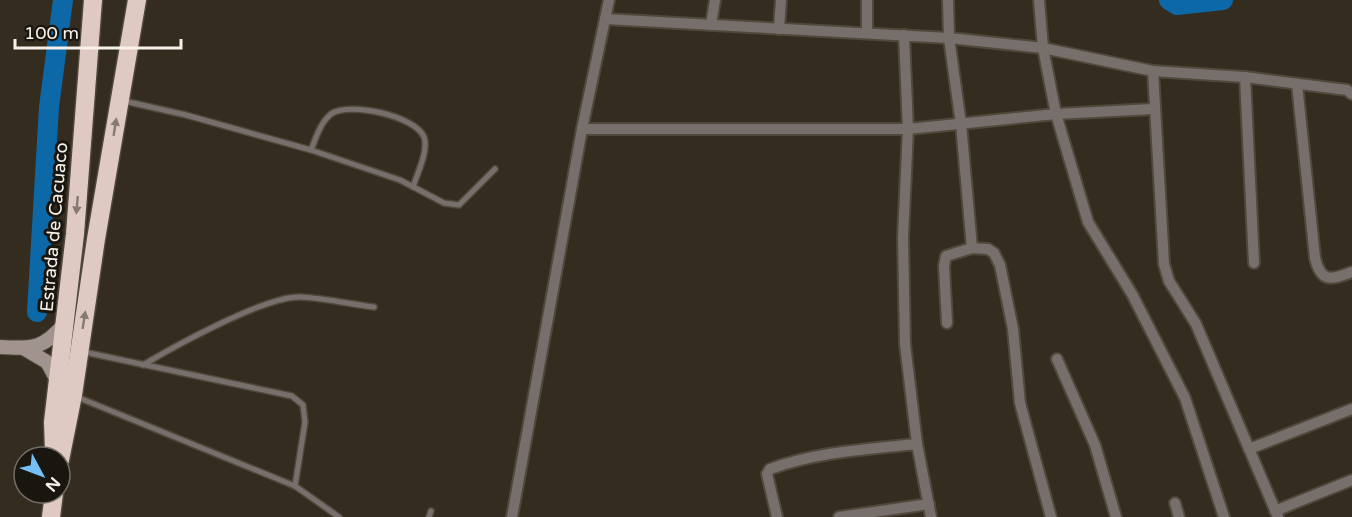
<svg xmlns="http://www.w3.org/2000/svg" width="1352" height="517" viewBox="0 0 1352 517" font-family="'Varela Round',sans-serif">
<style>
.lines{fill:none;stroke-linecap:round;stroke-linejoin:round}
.river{stroke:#0d68a8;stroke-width:20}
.lane-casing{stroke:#4f483b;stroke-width:8}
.street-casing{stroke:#4f483b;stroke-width:14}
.secondary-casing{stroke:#4f483b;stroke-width:16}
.highway-casing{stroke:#4f483b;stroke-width:21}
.lane{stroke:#776f6c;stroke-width:5}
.street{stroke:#776f6c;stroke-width:10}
.secondary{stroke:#a1948e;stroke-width:14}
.highway{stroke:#decac2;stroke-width:18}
.oneway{fill:#857971}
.labels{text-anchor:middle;stroke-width:6;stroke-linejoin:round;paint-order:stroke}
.street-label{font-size:18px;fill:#f7f1e9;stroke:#19150f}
</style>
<rect width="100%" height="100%" fill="#342c1f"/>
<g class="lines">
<!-- river -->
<g class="river">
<polyline points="1169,0 1177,5 1223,0"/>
<polyline points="37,312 49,107 63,0"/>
</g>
<defs>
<g id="lane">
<polyline points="124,101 186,115 311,150 400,180 444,203 459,205 495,169"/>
<path d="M311 150C316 138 320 123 331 114 348 101 416 116 424 137 429 150 417 174 413 187"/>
<polyline points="84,352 292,396 303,405 305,422 295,486"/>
<path d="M143 365C175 346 265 296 300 297 324 298 350 304 374 307"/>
<polyline points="77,397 295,486 339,517"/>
<polyline points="429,517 431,511"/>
</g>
<g id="street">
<polyline points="867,0 867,33"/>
<polyline points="948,0 949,38 961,124 972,248"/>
<polyline points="1039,0 1043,48 1056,114 1088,222 1132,294 1185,398 1224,517"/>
<polyline points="605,19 949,38 1043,48 1153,71 1245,77 1347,90 1352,94"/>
<polyline points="711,25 715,0"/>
<polyline points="779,29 781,0"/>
<polyline points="904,35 908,129 903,237 905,344 917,444 931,517"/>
<polyline points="1153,71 1164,264 1169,281 1196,324 1278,517"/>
<polyline points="1245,77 1254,263"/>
<path d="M1297 84 1315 258C1321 283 1331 280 1352 272"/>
<polyline points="582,129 908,129 1056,114 1153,109"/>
<polyline points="947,323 944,266 946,256 972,248 988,249 994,253 1000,265 1013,329 1020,403 1051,517"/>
<polyline points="1057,359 1095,445 1116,517"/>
<polyline points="1249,449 1352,409"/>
<polyline points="1175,503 1179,517"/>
<polyline points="1275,511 1352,480"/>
<polyline points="512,517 582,129 609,0"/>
<path d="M777 517 767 474 770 469C816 452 868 449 917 444"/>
<polyline points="839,517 929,504"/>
</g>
<g id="secondary">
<path d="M0 347C33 349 44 349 66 322"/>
<polyline points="25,349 47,362 58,382"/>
</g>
<g id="highway">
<polyline points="54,452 53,422 75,234 93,0"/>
<polyline points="60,460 73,395 96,239 137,0"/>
<polyline points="51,517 54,493"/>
</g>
</defs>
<!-- lane casing -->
<use href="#lane" class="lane-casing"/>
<!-- street casing -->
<use href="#street" class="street-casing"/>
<!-- secondary casing -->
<use href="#secondary" class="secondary-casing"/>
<!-- highway casing -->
<use href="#highway" class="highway-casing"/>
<!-- lane -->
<use href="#lane" class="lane"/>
<!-- street -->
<use href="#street" class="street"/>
<!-- secondary -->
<use href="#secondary" class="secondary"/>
<!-- highway -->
<use href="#highway" class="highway"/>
</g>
<!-- one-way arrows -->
<defs><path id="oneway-solid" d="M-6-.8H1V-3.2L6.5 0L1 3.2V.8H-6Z" transform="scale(1.5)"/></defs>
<g class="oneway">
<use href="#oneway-solid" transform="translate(115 127) rotate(-81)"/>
<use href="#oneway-solid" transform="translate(77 205) rotate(95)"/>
<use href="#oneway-solid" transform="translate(84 320) rotate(-81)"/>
</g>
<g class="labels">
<!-- street labels -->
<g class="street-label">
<text transform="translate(54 227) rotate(-85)" y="6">Estrada de Cacuaco</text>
</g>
</g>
<!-- north arrow -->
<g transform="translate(42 475) rotate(131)"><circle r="28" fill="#19150f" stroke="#726d66" stroke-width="1.5"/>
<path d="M0-4.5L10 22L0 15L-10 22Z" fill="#74c0f6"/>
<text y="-9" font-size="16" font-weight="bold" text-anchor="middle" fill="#f7f1e9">N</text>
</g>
<!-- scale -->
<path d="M15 39v9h166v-9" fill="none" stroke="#f7f1e9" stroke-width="3"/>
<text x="24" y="39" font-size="18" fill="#f7f1e9" stroke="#19150f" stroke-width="4.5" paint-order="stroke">100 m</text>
</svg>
